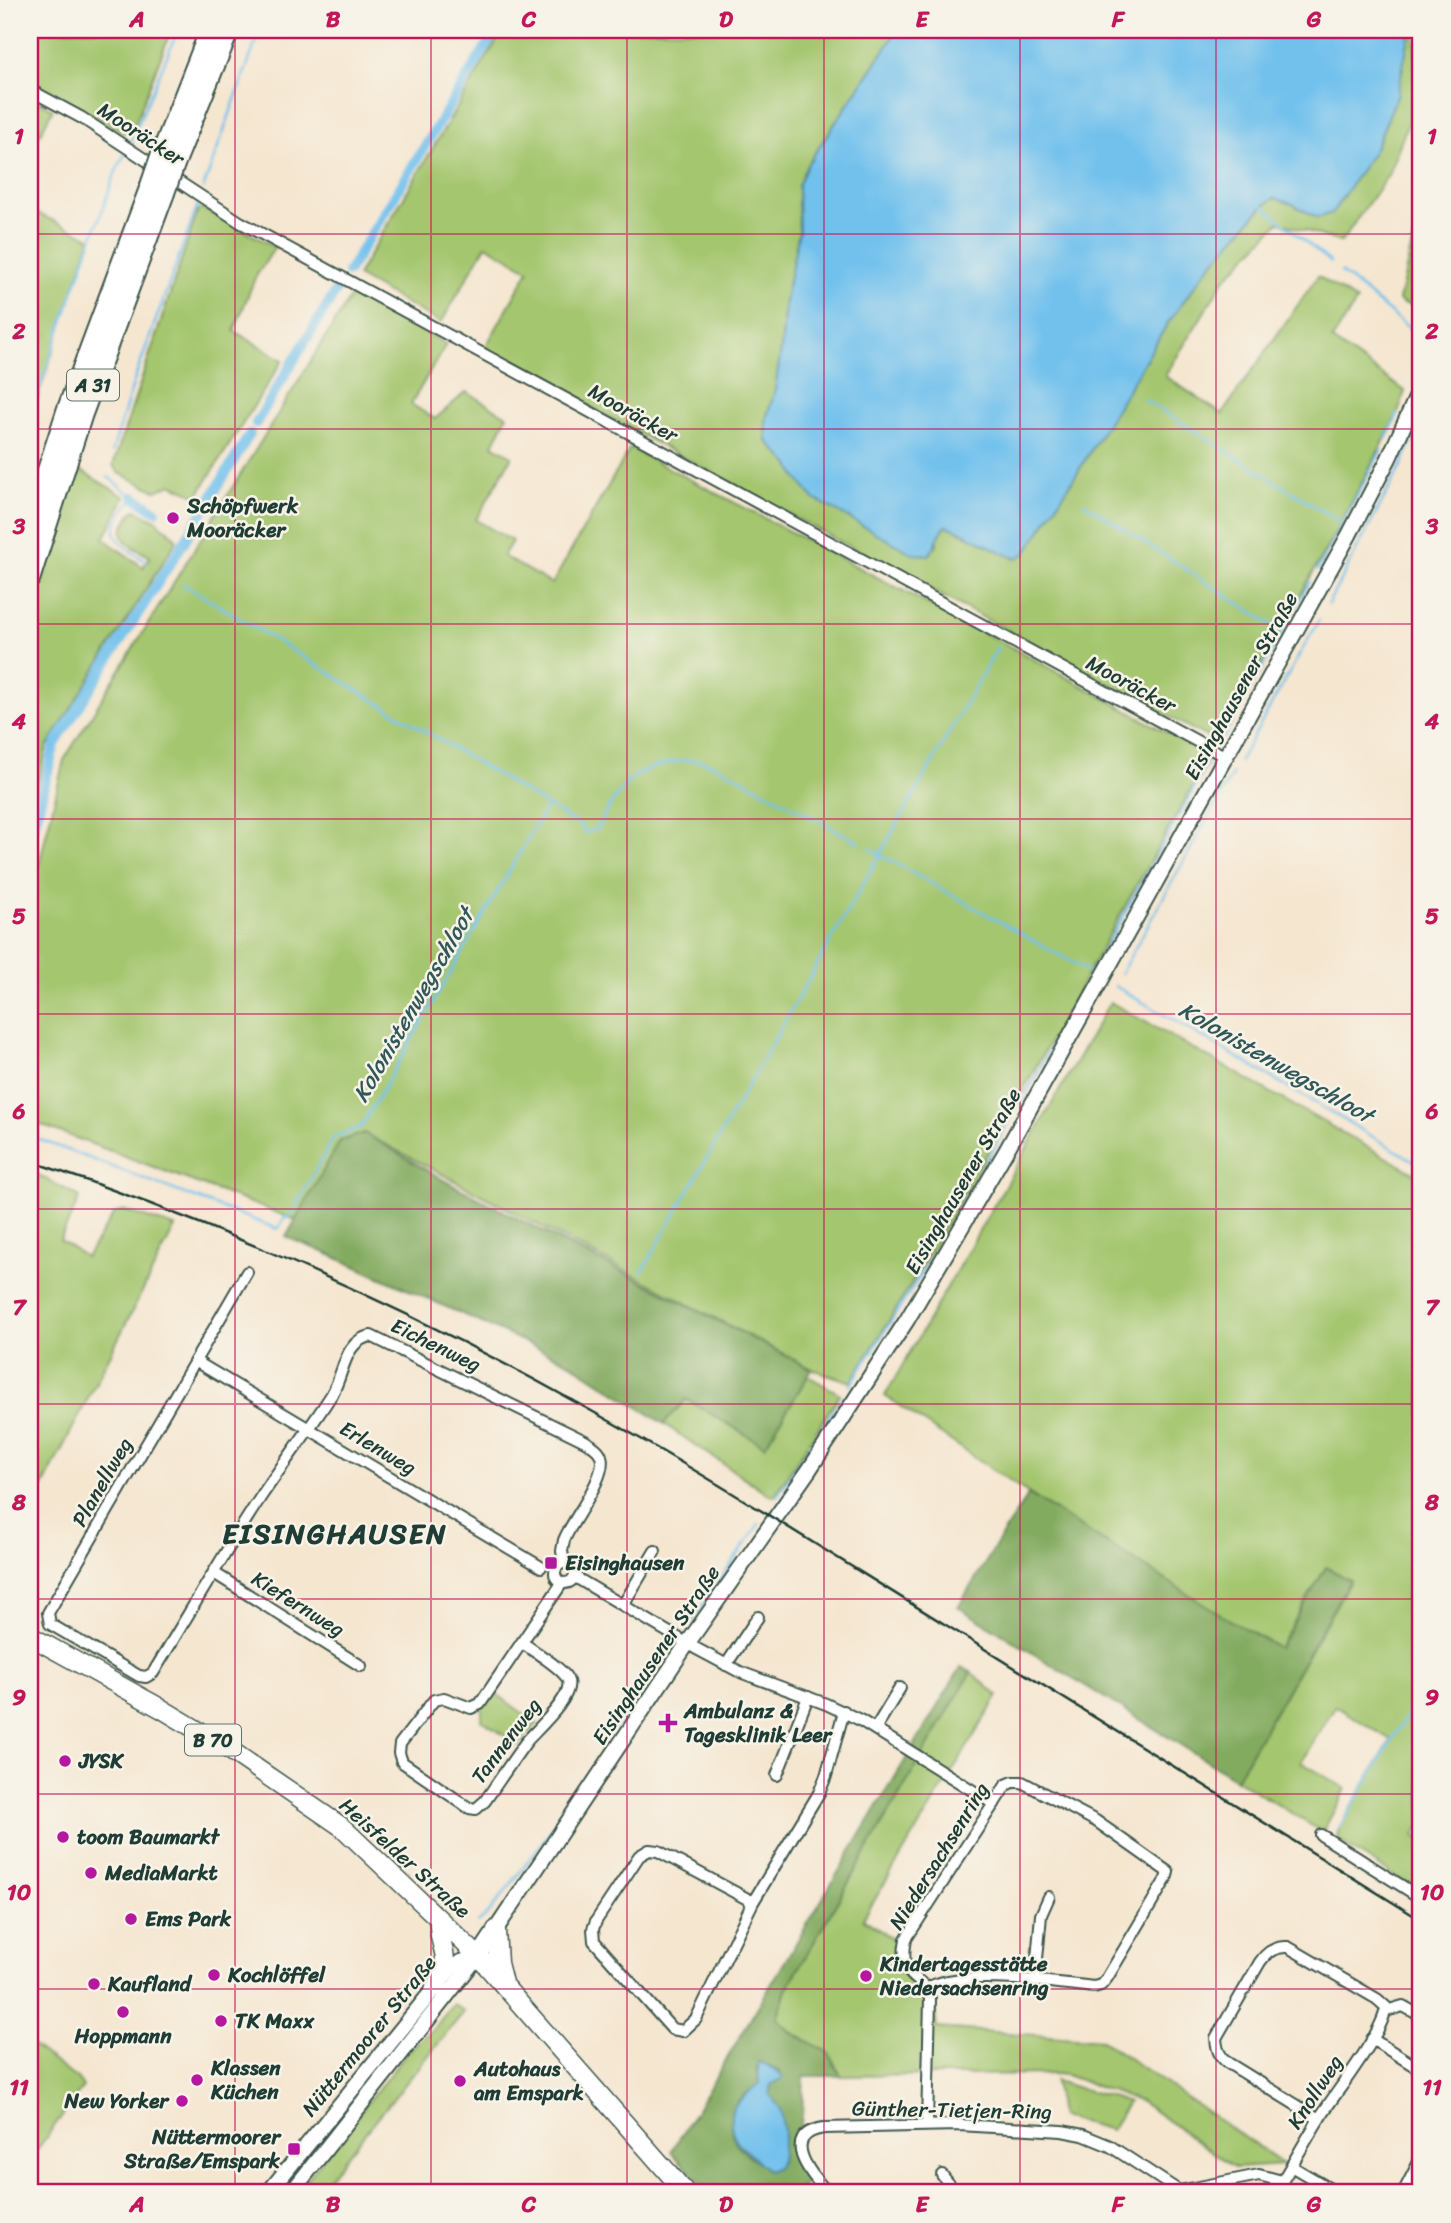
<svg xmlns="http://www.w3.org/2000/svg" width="1451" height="2223" viewBox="0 0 1451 2223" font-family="Sriracha,sans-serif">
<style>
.green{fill:#a4c66e;stroke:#628251;stroke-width:2}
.forest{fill:#83ab61;stroke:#51744a;stroke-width:2;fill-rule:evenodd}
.water{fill:#72c1ed;stroke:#487f90;stroke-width:2}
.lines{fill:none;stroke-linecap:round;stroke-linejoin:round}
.stream{stroke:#72c1ed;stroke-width:2.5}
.canal{stroke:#72c1ed;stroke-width:10}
.minor-casing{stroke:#3f564b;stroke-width:14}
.tertiary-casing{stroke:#3f564b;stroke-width:18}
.primary-casing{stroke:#3f564b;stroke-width:21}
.motorway-casing{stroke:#3f564b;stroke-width:23}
.minor{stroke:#fff;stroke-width:10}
.tertiary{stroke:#fff;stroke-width:14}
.primary{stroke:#fff;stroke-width:18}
.motorway{stroke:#fff;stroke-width:19}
.rail{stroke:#1f3d34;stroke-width:2.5}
.motorway-bridge-casing{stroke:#3f564b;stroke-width:23;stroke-linecap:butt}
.motorway-bridge{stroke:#fff;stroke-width:19}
.grid{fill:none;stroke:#c2185b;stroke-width:2;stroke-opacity:0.55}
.poi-dot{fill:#b5179e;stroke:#f7f3e8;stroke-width:2.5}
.labels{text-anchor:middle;stroke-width:5;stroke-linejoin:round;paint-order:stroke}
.shield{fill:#f7f3e8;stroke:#60746a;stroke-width:2}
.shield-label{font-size:19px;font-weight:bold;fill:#1f3d34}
.street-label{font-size:21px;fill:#1f3d34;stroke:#f7f3e8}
.poi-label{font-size:21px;font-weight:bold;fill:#1f3d34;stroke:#f7f3e8;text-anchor:start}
.water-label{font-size:23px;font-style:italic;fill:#305759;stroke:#f7f3e8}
.district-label{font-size:28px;font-weight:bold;letter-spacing:2px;fill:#1f3d34;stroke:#f7f3e8}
.neatline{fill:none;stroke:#c2185b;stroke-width:2.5}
.grid-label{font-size:23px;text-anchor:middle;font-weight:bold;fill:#c2185b}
</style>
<rect width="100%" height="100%" fill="#f7f3e8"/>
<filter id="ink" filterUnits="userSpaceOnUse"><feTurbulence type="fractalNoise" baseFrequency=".0143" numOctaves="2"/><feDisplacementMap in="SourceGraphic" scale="14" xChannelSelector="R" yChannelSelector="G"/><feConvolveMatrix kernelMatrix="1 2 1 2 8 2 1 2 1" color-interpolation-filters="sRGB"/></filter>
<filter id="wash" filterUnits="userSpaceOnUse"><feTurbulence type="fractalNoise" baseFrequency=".00686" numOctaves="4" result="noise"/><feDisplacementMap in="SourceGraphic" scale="28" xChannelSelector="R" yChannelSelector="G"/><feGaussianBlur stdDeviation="1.57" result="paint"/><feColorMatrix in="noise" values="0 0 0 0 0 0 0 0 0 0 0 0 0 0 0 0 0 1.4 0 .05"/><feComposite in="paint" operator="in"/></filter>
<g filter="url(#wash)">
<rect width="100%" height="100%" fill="#f5e6d0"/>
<!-- green -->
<g class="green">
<polygon points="30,30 171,30 133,129 124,133 30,80"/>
<path d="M503 30H898L807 165 798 186 799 231 785 301 782 342 775 390 766 419 767 441 790 465 797 478 936 547 939 533 946 526C971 533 991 551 1017 558L1026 553 1076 475 1168 323 1207 269 1263 206 1274 198 1292 204 1318 218 1332 213 1343 198 1409 37 1407 30H1414L1417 71 1412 113 1388 175 1341 242 1279 222 1224 280 1165 376 1222 414 1318 276 1357 301 1332 340 1405 391 1398 414 1341 523 1221 735 1216 738 1207 737C967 607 723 483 485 348L529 270 486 245 441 323 357 276Z"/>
<polygon points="30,97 53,109 30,153"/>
<polygon points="204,209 275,247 255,278 234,331 283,360 197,496 171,484 156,491 119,473 113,465 198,210"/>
<polygon points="30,210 91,238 32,414 30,413"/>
<polygon points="1421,215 1421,307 1402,303 1399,300 1418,219"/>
<path d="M354 291 446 344 411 404 435 419 466 392 507 416 493 445 512 456 476 520 512 541 503 556 552 584 630 448 1028 656 1199 750 1204 757 1205 765C1086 971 978 1182 851 1382L812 1369 364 1133 340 1141 296 1220 30 1121V902L64 760Z"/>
<path d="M75 467 125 497 104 539 143 567 150 557C135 547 114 542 126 522 130 516 129 513 136 510L158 521 160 525 167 529 177 540 47 747 30 813V625Z"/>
<path d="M1110 1002 1421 1177V1825L1415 1836 1421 1839V1893L1341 1842 1337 1836 1339 1828 1391 1740 1335 1706 1301 1762 1346 1789 1324 1829 1319 1830 1236 1779 1350 1581 1326 1567 1279 1648C1143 1572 1013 1484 885 1396Z"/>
<polygon points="30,1171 80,1197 60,1240 86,1257 114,1214 123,1210 175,1227 30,1512"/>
<polygon points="808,1376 840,1394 774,1496 770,1495 664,1424 686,1399 765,1446"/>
<polygon points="971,1672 998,1696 863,1919 899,1943 901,1971 921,1991 934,1998 937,2028 1102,2040 1284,2165 1236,2168 1141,2102 1063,2074 841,2076 828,2052 790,2032 777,2018 786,1990"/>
<polygon points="494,1692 537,1724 518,1745 482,1720 482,1708"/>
<polygon points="434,1993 440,1997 286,2193 273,2193"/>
<polygon points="453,2004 464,2012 316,2193 296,2193 409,2050 434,2028"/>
<polygon points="30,2044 77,2079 83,2087 30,2159"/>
<polygon points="1055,2081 1128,2102 1111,2130 1060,2116"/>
</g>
<!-- forest -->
<g class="forest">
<polygon points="364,1133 447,1182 812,1369 765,1446 686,1399 664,1424 569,1362 326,1253 286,1237 340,1141"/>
<polygon points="1028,1494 1238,1625 1279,1648 1326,1567 1350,1580 1236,1779 958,1607"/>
<path d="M961 1667 971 1672 786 1990 777 2018 790 2032 828 2052 841 2076H804L802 2116 796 2154 809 2179 797 2193H711L671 2152ZM765 2064 780 2072 778 2081 771 2084 770 2094 784 2132 781 2160 767 2170C761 2162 752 2159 745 2153 729 2138 725 2113 742 2097 747 2092 754 2090 759 2083L757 2067Z"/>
</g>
<!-- water -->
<g class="water">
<path d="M898 30H1407L1409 37 1397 96 1375 149 1332 213 1318 218 1292 204 1274 198 1263 206 1207 269 1168 323 1076 475 1026 553 1017 558C991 551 971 533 946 526 937 535 937 545 929 555L913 554 813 498 797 478 790 465 767 441 766 419 775 390 782 342 785 301 799 231 798 186 807 165Z"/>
<path d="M758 2062 765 2064 782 2075V2079L771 2084 770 2094 780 2109 784 2132 781 2160 777 2167 769 2171C749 2153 723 2140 733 2107L759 2083Z"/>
</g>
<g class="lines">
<!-- stream -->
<g class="stream">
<polyline points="130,143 178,30"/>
<polyline points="203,189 260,30"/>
<polyline points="1263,206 1330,262"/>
<polyline points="1341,272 1421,338"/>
<polyline points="1145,400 1342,523"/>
<polyline points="32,409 116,171 126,152"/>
<polyline points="1386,439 1398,414"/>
<polyline points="112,452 135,378 198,204"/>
<path d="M108 477 134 497C103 532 112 539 147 562"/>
<polyline points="1084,503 1283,632"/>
<polyline points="1317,570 1381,451"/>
<path d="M183 584 578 824 586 833 597 829C605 813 615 795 628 782 642 767 680 758 701 761 708 762 715 766 722 768L860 843"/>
<polyline points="1328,604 1401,466 1421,420"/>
<polyline points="1223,738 1310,582"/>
<polyline points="1239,762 1319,620"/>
<polyline points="870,849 1093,974"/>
<polyline points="1102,954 1208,763"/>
<polyline points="1091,973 1095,966"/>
<polyline points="1121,973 1233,773"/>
<polyline points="1115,986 1421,1165"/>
<polyline points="1019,1106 1084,987"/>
<polyline points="30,1136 278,1229 285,1217 289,1218 334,1137 361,1127 547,806"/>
<polyline points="642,1272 998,647"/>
<polyline points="850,1386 937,1249 1012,1117"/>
<polyline points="777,1496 843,1397"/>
<polyline points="689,1625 759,1524"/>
<polyline points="1339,1828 1421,1692"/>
<polyline points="478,1923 489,1913 539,1847 666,1659"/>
</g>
<!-- canal -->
<g class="canal">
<polyline points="348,272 496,30"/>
<polyline points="256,423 339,286"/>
<polyline points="134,497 156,511"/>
<polyline points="30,842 55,744 184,542 250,434"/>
</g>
</g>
</g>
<g filter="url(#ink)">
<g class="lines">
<defs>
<g id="minor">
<polyline points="30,90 82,118 240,222 1226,757"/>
<path d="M247 1272 48 1613 50 1624 139 1676 146 1677 153 1673C189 1614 224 1553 262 1495 285 1461 310 1429 332 1394 344 1374 344 1340 371 1336L585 1441C591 1445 599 1449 601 1456 608 1476 572 1520 564 1540L562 1551 564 1563"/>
<polyline points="195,1361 541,1567"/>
<circle cx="565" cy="1573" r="10"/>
<polyline points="214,1573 361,1666"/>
<polyline points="575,1577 695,1648 740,1672 826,1704 860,1720 994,1804"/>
<polyline points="623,1605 655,1551"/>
<path d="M523 1643C533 1651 565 1669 568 1681 573 1698 536 1730 526 1742 512 1761 499 1781 485 1801L476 1809 469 1808 402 1762 399 1753 400 1744 434 1700 444 1698 471 1708 480 1704 562 1583"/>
<polyline points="726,1665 758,1617"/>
<polyline points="875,1729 900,1688"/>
<polyline points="777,1775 808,1697"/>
<polyline points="1321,1835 1421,1898"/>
<polyline points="753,1902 658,1851 649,1850 639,1856 596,1921 593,1929 594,1941 672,2029 683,2031 696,2019 753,1902 819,1793 826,1776 844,1711"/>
<polyline points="1035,1981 1041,1915 1049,1897"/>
<path d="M927 1989C955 1968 1058 1983 1094 1987L1101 1985 1107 1978 1166 1879 1168 1872 1096 1821 1022 1782H1013L1006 1785 906 1939C897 1985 926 1973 930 1999L927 2125"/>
<polyline points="1386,2011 1403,2006 1421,2016"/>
<polyline points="1372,2039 1421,2070"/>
<polyline points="1291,2166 1337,2193"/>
<polyline points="942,2175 956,2193"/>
<path d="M828 2193C811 2175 778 2135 824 2128L959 2125 1062 2131 1083 2135 1110 2146 1179 2191"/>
<polyline points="1178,2193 1179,2191 1259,2175 1282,2181"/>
<path d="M1275 2193C1290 2169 1304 2143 1319 2119 1335 2093 1383 2034 1386 2007L1377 1999 1288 1947C1275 1946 1267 1952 1260 1962L1216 2038C1217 2050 1219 2056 1228 2063L1319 2119"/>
<polyline points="1403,2193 1421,2158"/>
</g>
<g id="tertiary">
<polyline points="268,2193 451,1968 461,1962 478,1956"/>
<polyline points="291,2193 478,1956 687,1644 809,1470 907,1320 1006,1151 1349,535 1389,458 1421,387"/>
</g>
<g id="primary">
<polyline points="30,1636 162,1709 227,1748 342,1827 478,1956 686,2193"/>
<polyline points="496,1930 498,1963 503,1983"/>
<path d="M435 1987C456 1952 437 1952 439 1920"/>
</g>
<g id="motorway">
<polyline points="161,155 210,30"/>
<polyline points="175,163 229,30"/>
<polyline points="30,524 67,410 150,187"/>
<polyline points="30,578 82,415 164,194"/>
</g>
</defs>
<!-- minor casing -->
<use href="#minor" class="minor-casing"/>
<!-- tertiary casing -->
<use href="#tertiary" class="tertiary-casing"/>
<!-- primary casing -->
<use href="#primary" class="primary-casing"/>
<!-- motorway casing -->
<use href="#motorway" class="motorway-casing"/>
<!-- minor -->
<use href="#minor" class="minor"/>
<!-- tertiary -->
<use href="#tertiary" class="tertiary"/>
<!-- primary -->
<use href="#primary" class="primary"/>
<!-- motorway -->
<use href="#motorway" class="motorway"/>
<!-- rail -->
<path class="rail" d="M30 1161C219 1224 403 1306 577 1403 703 1472 824 1550 946 1625 1105 1724 1263 1822 1421 1920"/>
<defs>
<g id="motorway-bridge">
<polyline points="150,187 161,155"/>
<polyline points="164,194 175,163"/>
</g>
</defs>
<!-- motorway-bridge casing -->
<use href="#motorway-bridge" class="motorway-bridge-casing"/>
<!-- motorway-bridge -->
<use href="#motorway-bridge" class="motorway-bridge"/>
</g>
</g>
<!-- grid -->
<path class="grid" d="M235 30V2193M431 30V2193M627 30V2193M824 30V2193M1020 30V2193M1216 30V2193M30 234H1421M30 429H1421M30 624H1421M30 819H1421M30 1014H1421M30 1209H1421M30 1404H1421M30 1599H1421M30 1794H1421M30 1989H1421"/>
<!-- markers -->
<g class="poi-dot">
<circle cx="173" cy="518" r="7"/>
<rect x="544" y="1556" width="14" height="14" rx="3.5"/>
<path d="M664.5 1712.5h7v7h7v7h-7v7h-7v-7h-7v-7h7z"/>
<circle cx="65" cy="1761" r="7"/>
<circle cx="63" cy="1837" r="7"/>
<circle cx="91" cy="1873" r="7"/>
<circle cx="131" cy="1919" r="7"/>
<circle cx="214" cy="1975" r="7"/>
<circle cx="866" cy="1976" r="7"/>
<circle cx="94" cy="1984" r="7"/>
<circle cx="123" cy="2012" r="7"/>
<circle cx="221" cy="2021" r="7"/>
<circle cx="197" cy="2080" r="7"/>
<circle cx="460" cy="2081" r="7"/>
<circle cx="182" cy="2101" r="7"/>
<rect x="287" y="2142" width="14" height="14" rx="3.5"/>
</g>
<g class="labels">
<!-- shield labels -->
<g class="shield">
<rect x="67" y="369.5" width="52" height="31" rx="5"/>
<rect x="185" y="1724.5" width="56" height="31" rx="5"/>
</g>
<g class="shield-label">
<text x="93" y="392">A 31</text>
<text x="213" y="1747">B 70</text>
</g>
<!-- street labels -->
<g class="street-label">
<text transform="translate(141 134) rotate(33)" y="7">Mooräcker</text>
<text transform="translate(633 413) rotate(29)" y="7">Mooräcker</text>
<text transform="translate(1131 684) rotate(28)" y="7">Mooräcker</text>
<text transform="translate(1241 686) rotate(-61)" y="7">Eisinghausener Straße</text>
<text transform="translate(963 1181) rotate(-60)" y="7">Eisinghausener Straße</text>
<text transform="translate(436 1345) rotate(26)" y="7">Eichenweg</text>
<text transform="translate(378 1448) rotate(31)" y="7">Erlenweg</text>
<text transform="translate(102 1482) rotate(-60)" y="7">Planellweg</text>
<text transform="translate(298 1604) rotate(32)" y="7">Kiefernweg</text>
<text transform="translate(656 1655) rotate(-56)" y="7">Eisinghausener Straße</text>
<text transform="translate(506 1741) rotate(-53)" y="7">Tannenweg</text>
<text transform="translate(939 1856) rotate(-58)" y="7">Niedersachsenring</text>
<text transform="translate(405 1858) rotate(42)" y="7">Heisfelder Straße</text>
<text transform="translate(369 2036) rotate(-51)" y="7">Nüttermoorer Straße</text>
<text transform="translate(1315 2092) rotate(-57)" y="7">Knollweg</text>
<text transform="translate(952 2110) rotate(1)" y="7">Günther-Tietjen-Ring</text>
</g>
<!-- poi labels -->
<g class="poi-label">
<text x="187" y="513">Schöpfwerk<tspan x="187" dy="24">Mooräcker</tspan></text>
<text x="565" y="1570">Eisinghausen</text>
<text x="684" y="1718">Ambulanz &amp;<tspan x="684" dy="24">Tagesklinik Leer</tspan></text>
<text x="79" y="1768">JYSK</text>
<text x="77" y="1844">toom Baumarkt</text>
<text x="105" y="1880">MediaMarkt</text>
<text x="145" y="1926">Ems Park</text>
<text x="880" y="1971">Kindertagesstätte<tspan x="880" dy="24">Niedersachsenring</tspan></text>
<text x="228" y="1982">Kochlöffel</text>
<text x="108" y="1991">Kaufland</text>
<text x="235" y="2028">TK Maxx</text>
<text x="123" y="2043" text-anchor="middle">Hoppmann</text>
<text x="211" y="2075">Klassen<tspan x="211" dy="24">Küchen</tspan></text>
<text x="474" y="2076">Autohaus<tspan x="474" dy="24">am Emspark</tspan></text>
<text x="168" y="2108" text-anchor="end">New Yorker</text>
<text x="280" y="2144" text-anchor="end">Nüttermoorer<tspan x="280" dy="24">Straße/Emspark</tspan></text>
</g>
<!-- water labels -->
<g class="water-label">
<text transform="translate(413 1005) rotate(-60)" y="8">Kolonistenwegschloot</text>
<text transform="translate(1276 1062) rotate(30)" y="8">Kolonistenwegschloot</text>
</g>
<!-- district labels -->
<g class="district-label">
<text x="335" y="1543">EISINGHAUSEN</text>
</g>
</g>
<!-- margin -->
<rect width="1451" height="2223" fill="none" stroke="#f7f3e8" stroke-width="77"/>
<rect x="38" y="38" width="1374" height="2146" class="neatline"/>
<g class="grid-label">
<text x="137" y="27">A</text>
<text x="333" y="27">B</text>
<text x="529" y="27">C</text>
<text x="726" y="27">D</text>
<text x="922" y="27">E</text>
<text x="1118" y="27">F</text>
<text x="1314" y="27">G</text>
<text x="19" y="144">1</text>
<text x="1432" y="144">1</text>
<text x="19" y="339">2</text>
<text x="1432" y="339">2</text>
<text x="19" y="534">3</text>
<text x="1432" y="534">3</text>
<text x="19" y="729">4</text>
<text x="1432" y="729">4</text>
<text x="19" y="924">5</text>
<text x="1432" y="924">5</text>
<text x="19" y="1119">6</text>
<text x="1432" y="1119">6</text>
<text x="19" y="1315">7</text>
<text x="1432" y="1315">7</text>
<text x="19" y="1510">8</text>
<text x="1432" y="1510">8</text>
<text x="19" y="1705">9</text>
<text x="1432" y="1705">9</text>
<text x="19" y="1900">10</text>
<text x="1432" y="1900">10</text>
<text x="19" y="2095">11</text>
<text x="1432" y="2095">11</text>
<text x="137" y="2212">A</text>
<text x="333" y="2212">B</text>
<text x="529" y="2212">C</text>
<text x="726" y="2212">D</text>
<text x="922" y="2212">E</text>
<text x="1118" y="2212">F</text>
<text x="1314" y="2212">G</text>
</g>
</svg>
